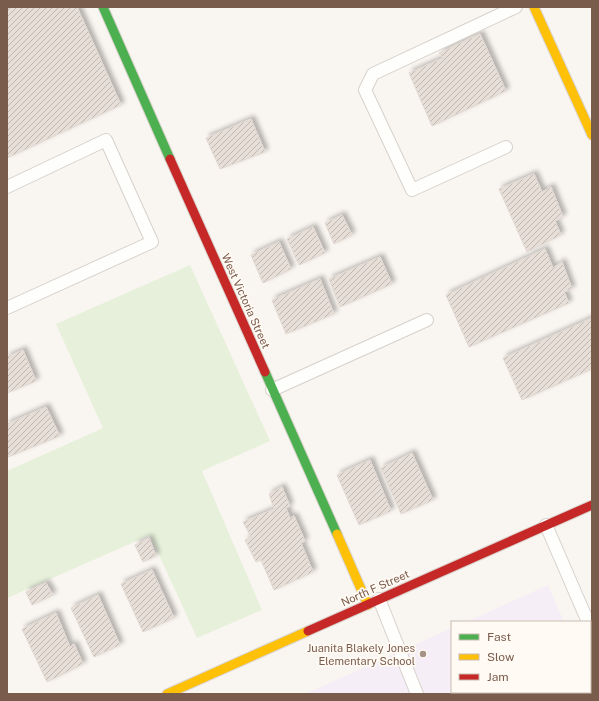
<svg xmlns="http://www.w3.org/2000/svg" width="599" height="701" viewBox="0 0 599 701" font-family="'Public Sans',sans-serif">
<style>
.education{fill:#f6eef6}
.grass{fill:#e7f0db}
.building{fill:url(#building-hatch);stroke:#e2d8d2;filter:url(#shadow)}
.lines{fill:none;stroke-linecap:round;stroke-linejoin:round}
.lane-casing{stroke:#d7d1cb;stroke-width:14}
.fast-casing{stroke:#d9d2cb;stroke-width:11}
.slow-casing{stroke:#d9d2cb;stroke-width:11}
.jam-casing{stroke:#d9d2cb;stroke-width:11}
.lane{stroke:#fefefd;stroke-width:12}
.fast{stroke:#4caf50;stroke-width:9}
.slow{stroke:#ffc107;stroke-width:9}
.jam{stroke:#c62828;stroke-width:9}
.poi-dot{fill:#a69286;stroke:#fffaf3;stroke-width:1.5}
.labels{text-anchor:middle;stroke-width:3.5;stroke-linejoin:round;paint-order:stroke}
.street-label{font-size:11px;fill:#7a5c4d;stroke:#fffaf3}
.poi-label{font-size:11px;fill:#7a5c4d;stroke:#fffaf3;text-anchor:end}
</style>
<defs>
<pattern id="building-hatch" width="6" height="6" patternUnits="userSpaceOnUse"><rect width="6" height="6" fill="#e6ded7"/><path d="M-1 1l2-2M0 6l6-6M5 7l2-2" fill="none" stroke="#bfb7b1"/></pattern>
<filter id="shadow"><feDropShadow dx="3.5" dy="-3.5" stdDeviation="2" flood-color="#0004"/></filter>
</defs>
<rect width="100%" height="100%" fill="#f9f5f0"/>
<!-- education -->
<g class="education">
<polygon points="548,585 564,622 466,622"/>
<polygon points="452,628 452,692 590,692 590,679 592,684 592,694 305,694"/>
</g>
<!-- grass -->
<polygon class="grass" points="190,265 270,441 202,471 262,610 197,638 150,535 7,598 7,471 103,428 56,324"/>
<!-- building -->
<g class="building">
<polygon points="7,7 77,7 121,105 7,158"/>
<polygon points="480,34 506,91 432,126 409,73 443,58 439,53"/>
<polygon points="251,119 265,152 220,169 206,138"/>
<polygon points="534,174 542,192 551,187 563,217 555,221 561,235 527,252 499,189"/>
<polygon points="342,215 352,235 334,244 325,223"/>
<polygon points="313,227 325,253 299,265 287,239"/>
<polygon points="279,242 291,269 263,283 251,255"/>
<polygon points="545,249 553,268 562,262 572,289 564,292 569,303 469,347 446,295"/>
<polygon points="380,257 392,284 340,307 329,279"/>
<polygon points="320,279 334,314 286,334 272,300"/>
<polygon points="592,318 592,369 522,400 503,358"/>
<polygon points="23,350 36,381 7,393 7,357"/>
<polygon points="46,407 60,436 8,457 7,454 7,424"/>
<polygon points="412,453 433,500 401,514 381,468"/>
<polygon points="370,460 391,511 359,525 337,475"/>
<polygon points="282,487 290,506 286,508 290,518 294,516 305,541 301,543 313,572 274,590 261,560 256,562 245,540 251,537 243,522 274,509 269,494"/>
<polygon points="149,538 156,556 143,562 135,545"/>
<polygon points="152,570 174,618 143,632 121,584"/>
<polygon points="46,583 53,595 32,605 26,592"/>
<polygon points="98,595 120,645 94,657 71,608"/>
<polygon points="56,613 70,647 74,644 83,664 47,682 22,629"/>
</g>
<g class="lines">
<defs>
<g id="lane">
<polyline points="506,147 412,190 365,90 373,74 516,7"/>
<polyline points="7,187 106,140 152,242 7,308"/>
<polyline points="272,390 427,320"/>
<polyline points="546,525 588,622"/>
<polyline points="379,599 417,694"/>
</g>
<g id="fast">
<polyline points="103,7 170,159"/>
<polyline points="265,372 337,534"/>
</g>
<g id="slow">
<polyline points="534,7 592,135"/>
<polyline points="337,534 368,605"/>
<polyline points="167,694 308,631"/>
</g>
<g id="jam">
<polyline points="170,159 265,372"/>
<polyline points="308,631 592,505"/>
</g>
</defs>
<!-- lane casing -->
<use href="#lane" class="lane-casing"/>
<!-- fast casing -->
<use href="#fast" class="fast-casing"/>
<!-- slow casing -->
<use href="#slow" class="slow-casing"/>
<!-- jam casing -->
<use href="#jam" class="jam-casing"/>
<!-- lane -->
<use href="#lane" class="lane"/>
<!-- fast -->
<use href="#fast" class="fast"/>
<!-- slow -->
<use href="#slow" class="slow"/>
<!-- jam -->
<use href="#jam" class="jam"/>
</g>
<!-- markers -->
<circle class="poi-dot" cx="423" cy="654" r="4"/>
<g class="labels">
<!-- street labels -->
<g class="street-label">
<text transform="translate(246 301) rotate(66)" y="4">West Victoria Street</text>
<text transform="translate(375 588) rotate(-24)" y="4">North F Street</text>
</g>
<!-- poi labels -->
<g class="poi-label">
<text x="415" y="652">Juanita Blakely Jones<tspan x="415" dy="13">Elementary School</tspan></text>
</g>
</g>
<!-- border -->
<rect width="599" height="701" fill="none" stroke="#7a5c4d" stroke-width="16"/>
<!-- legend -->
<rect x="451" y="621" width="140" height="72" fill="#fffaf3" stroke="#cabbb1"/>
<rect x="459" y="634" width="20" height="6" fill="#4caf50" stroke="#cabbb1"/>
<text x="487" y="641" font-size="12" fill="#7a5c4d">Fast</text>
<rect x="459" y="654" width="20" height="6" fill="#ffc107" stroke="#cabbb1"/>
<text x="487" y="661" font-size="12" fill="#7a5c4d">Slow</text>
<rect x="459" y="674" width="20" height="6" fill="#c62828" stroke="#cabbb1"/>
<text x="487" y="681" font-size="12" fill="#7a5c4d">Jam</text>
</svg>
